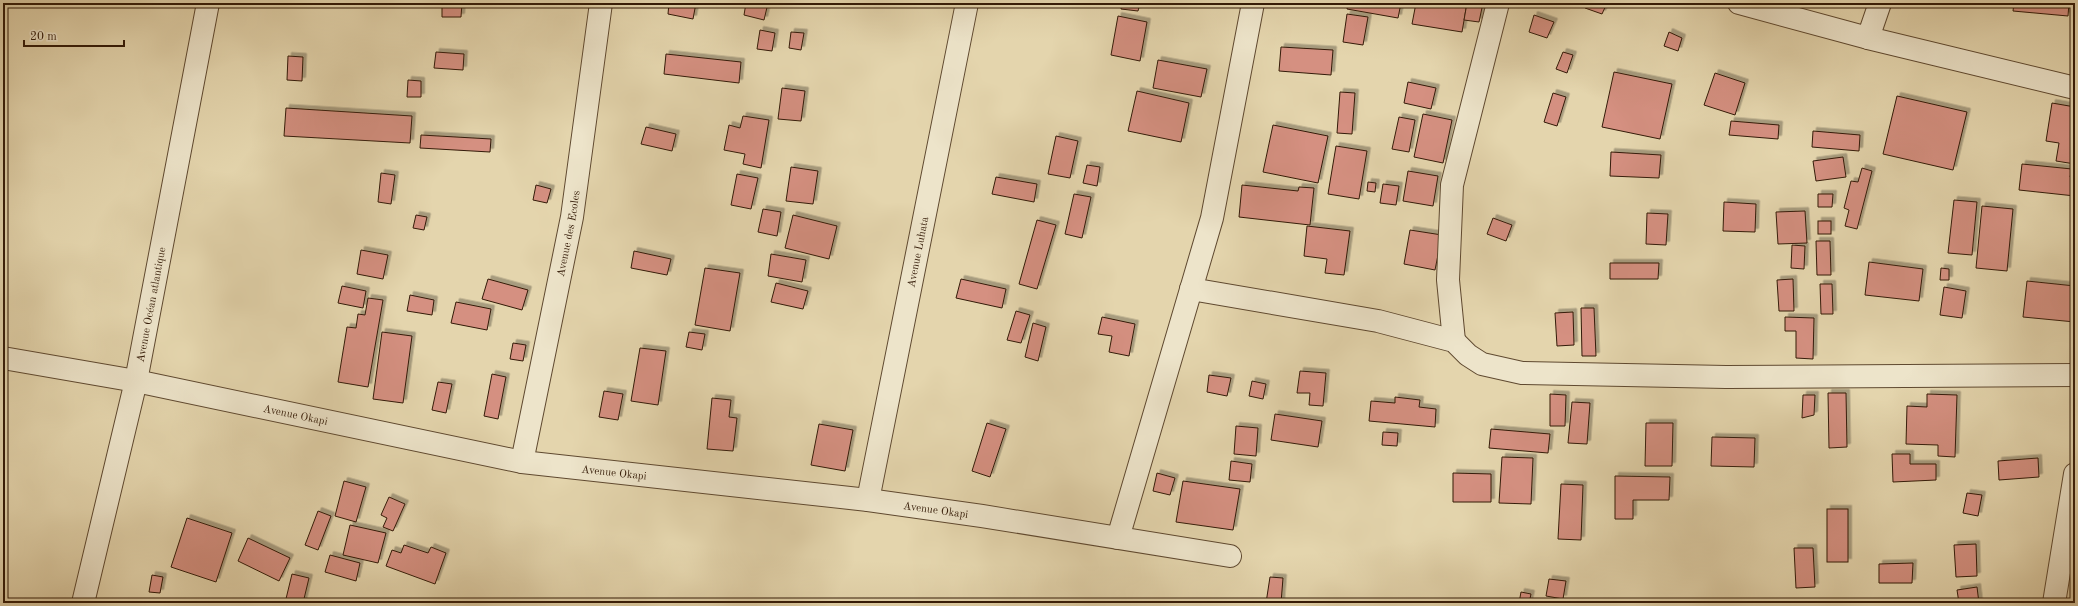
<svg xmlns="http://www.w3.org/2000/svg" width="2078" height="606" viewBox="0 0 2078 606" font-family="'Old Standard TT',serif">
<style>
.building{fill:#d59081;stroke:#331a07;filter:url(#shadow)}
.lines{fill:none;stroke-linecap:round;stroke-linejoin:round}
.street-casing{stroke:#5f4930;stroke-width:24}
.street{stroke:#ede4ca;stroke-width:22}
.labels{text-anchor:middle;stroke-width:4;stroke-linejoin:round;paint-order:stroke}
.street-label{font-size:11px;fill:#331a07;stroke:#ede4ca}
</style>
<defs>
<filter id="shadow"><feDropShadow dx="3.5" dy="-3.5" stdDeviation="0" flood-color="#0004"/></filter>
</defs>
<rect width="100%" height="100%" fill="#e4d5ad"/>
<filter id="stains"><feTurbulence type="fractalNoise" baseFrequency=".005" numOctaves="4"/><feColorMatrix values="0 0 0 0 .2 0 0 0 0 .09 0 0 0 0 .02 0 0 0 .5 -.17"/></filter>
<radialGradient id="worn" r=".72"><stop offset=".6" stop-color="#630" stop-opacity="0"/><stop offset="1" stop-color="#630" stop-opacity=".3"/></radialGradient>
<!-- building -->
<g class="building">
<polygon points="442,3 462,3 461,17 442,17"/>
<polygon points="669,3 696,3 693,19 668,14"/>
<polygon points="746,3 768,3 764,20 744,15"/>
<polygon points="1122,3 1140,3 1138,11 1121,9"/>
<polygon points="1348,3 1401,3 1398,18 1347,9"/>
<polygon points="1416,3 1467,3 1462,32 1412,24"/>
<polygon points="1467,3 1483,3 1479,22 1464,20"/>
<polygon points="1587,3 1607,3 1602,14 1585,8"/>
<polygon points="2014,3 2069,3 2068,16 2013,11"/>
<polygon points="1347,14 1368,17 1363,45 1343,42"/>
<polygon points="1534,15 1554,22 1547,38 1529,32"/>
<polygon points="1118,16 1147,22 1140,61 1111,55"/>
<polygon points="760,30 775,33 772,51 757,49"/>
<polygon points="791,32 804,33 801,50 789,48"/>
<polygon points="1669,32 1682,38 1678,51 1664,46"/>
<polygon points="1281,47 1333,50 1331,75 1279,71"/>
<polygon points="436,52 464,54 463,70 434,68"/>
<polygon points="1563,52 1573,55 1567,73 1556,69"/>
<polygon points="666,54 741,62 739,83 664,74"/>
<polygon points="288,56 303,57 302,81 287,80"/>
<polygon points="1158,60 1207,69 1201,97 1153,88"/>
<polygon points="1614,72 1672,84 1660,139 1602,127"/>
<polygon points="1715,73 1745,83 1735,115 1704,105"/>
<polygon points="408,80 421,81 421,97 407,97"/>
<polygon points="1408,82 1436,88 1431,109 1404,103"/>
<polygon points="782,88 805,91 801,121 778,119"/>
<polygon points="1137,91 1189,103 1181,142 1128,131"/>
<polygon points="1340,92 1355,93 1352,134 1337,133"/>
<polygon points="1553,93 1566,97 1557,126 1544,122"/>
<polygon points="1897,96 1967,112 1953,170 1883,154"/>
<polygon points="2052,103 2075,107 2075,164 2056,161 2059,143 2046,141"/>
<polygon points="286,108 412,116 410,143 284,136"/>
<polygon points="1423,114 1452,120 1443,163 1414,157"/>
<polygon points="743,116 769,120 761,168 743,164 745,154 724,150 729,125 740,128"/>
<polygon points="1399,117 1415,120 1409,152 1392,149"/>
<polygon points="1731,121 1779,125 1778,139 1729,135"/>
<polygon points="1273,125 1328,136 1318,183 1263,172"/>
<polygon points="646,127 676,134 672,151 641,144"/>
<polygon points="1813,131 1860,135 1859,151 1812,147"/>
<polygon points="421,135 491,139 490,152 420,148"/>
<polygon points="1056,136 1078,141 1070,178 1048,174"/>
<polygon points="1336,146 1367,151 1359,199 1328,194"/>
<polygon points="1611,152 1661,155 1659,178 1610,176"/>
<polygon points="1843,157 1846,177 1816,181 1813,161"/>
<polygon points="2022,164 2072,169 2070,177 2075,178 2075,196 2019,190"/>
<polygon points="1087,165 1100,167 1097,186 1083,183"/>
<polygon points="791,167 818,171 813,204 786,201"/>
<polygon points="1862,168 1872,171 1857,229 1845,226 1849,210 1844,208 1851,181 1858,182"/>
<polygon points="1408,171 1438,176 1433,206 1403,201"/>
<polygon points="381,173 395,175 391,204 378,202"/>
<polygon points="737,174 758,178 751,209 731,205"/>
<polygon points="996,177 1037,184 1034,202 992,194"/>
<polygon points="1368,182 1376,183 1375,192 1367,191"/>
<polygon points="1383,184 1399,186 1396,205 1380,203"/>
<polygon points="536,185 551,189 547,203 533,200"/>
<polygon points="1242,185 1298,191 1299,187 1314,188 1310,225 1239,217"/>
<polygon points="1074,194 1091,197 1082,238 1065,234"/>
<polygon points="1818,194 1833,194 1832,207 1818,207"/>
<polygon points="1954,200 1977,202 1972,255 1948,253"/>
<polygon points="1724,202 1756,204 1755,232 1723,231"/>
<polygon points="1982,206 2013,209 2007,271 1976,268"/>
<polygon points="763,209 781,212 777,236 758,232"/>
<polygon points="1805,211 1807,243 1778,244 1776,212"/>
<polygon points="1647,213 1668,214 1666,245 1646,244"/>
<polygon points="416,215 427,217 424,230 413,228"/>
<polygon points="793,215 837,226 829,259 785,248"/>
<polygon points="1493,218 1512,225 1506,241 1487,234"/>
<polygon points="1037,220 1056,225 1037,289 1019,284"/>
<rect x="1818" y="221" width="13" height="13"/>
<polygon points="1307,226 1350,231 1344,275 1325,273 1327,259 1304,256"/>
<polygon points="1410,230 1442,235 1435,270 1404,264"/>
<polygon points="1816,241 1830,241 1831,275 1817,275"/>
<polygon points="1792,245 1805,246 1804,269 1791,268"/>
<polygon points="361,250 388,255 383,279 357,274"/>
<polygon points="634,251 671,259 667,275 631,268"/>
<polygon points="771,254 806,260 802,282 768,276"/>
<polygon points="1869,262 1923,269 1919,301 1865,295"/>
<polygon points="1610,263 1659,263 1658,279 1610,279"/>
<polygon points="705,268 740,273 730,331 695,325"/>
<polygon points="1941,268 1949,269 1949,280 1940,280"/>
<polygon points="488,279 528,290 522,310 482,299"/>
<polygon points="961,279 1006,289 1002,308 956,298"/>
<polygon points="1793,279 1794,311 1779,311 1777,280"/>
<polygon points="2027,281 2075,286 2075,322 2023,317"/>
<polygon points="776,283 808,291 803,309 771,302"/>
<polygon points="1820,284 1832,284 1833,314 1821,314"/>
<polygon points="342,286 366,291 363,308 338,303"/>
<polygon points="1944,287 1966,291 1962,318 1940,315"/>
<polygon points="410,295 434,300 432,315 407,311"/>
<polygon points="368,298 383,300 368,387 338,382 347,327 356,328 358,314 365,315"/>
<polygon points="456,302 491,309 487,330 451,323"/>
<polygon points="1581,308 1594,308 1596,356 1582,356"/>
<polygon points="1016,311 1030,315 1021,343 1007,340"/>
<polygon points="1573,312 1574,345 1557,346 1555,313"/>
<polygon points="1102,317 1135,324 1129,356 1109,352 1112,336 1098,334"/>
<polygon points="1785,317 1814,318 1813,359 1796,358 1796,331 1785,331"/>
<polygon points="1033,323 1046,327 1038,361 1025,357"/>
<polygon points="382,332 412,336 403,403 373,399"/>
<polygon points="689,332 705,334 702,350 686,347"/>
<polygon points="513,343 526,345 523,361 510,359"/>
<polygon points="640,348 666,351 658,405 631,401"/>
<polygon points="1300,371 1326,373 1323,406 1309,405 1310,393 1297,393"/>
<polygon points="492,374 506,377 498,419 484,416"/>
<polygon points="1209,375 1231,378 1227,396 1207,392"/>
<polygon points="1252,381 1266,384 1263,399 1249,396"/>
<polygon points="438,382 452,384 446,413 432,410"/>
<polygon points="604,391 623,394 618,420 599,417"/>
<polygon points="1828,393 1846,393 1847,447 1829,448"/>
<polygon points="1550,394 1566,395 1565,426 1550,426"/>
<polygon points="1927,394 1957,395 1955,457 1938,456 1938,445 1906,444 1907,406 1927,407"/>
<polygon points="1803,395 1815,395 1814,415 1802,418"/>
<polygon points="1395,397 1420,400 1419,407 1436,409 1435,427 1369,421 1371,401 1395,403"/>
<polygon points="712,398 731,400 729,417 737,418 733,451 707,449"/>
<polygon points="1572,402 1590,403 1587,444 1568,443"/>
<polygon points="1275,414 1322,421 1318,447 1271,440"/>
<polygon points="987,423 1006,429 990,477 972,471"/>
<polygon points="1646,423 1673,423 1672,466 1645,466"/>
<polygon points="819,424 853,430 845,471 811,465"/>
<polygon points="1236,426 1258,428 1256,456 1234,454"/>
<polygon points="1491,429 1550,434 1548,453 1489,448"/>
<polygon points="1383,432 1398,433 1397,446 1382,445"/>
<polygon points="1712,437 1755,438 1754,467 1711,466"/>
<polygon points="1892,454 1910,454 1910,464 1936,464 1936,480 1893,482"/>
<polygon points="1502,457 1533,458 1531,504 1499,503"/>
<polygon points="2038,458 2039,477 1999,480 1998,461"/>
<polygon points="1231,461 1252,464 1250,482 1229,480"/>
<polygon points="1157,473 1175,478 1170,495 1153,491"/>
<polygon points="1453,473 1491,474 1491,502 1453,502"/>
<polygon points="1615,476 1670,477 1669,500 1633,500 1633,519 1615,519"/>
<polygon points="344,481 366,487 356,522 335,516"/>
<polygon points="1183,481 1240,489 1233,530 1176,522"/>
<polygon points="1561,484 1583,485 1581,540 1558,539"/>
<polygon points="1967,493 1982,495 1978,516 1963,513"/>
<polygon points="389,497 405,504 393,531 383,527 387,518 381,515"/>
<rect x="1827" y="509" width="21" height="53"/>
<polygon points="318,511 331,516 318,550 305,545"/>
<polygon points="187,518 232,533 216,582 171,567"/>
<polygon points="350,525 386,533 378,563 343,555"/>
<polygon points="248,538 290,558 279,581 238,561"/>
<polygon points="1976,544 1977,576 1956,577 1954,545"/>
<polygon points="404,545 428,553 431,547 446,553 435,584 386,566 392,550 401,553"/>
<polygon points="1794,548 1813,548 1815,587 1796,588"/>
<polygon points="330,555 360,563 356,581 325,572"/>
<polygon points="1913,563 1912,583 1879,583 1879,564"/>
<polygon points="292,574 309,578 303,603 285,603"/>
<polygon points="152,575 163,577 160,593 149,592"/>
<polygon points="1270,577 1283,578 1281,603 1266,603"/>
<polygon points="1549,579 1566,581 1563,599 1546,596"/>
<polygon points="1977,587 1979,603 1959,603 1957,590"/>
<polygon points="1521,592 1531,594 1529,603 1519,603"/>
</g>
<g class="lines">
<defs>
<g id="street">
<polyline points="1739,3 1868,38 2075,88"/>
<polyline points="1868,38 1880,3"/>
<polyline points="1191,289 1378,321 1454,341 1468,355 1482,364 1522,373 1726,377 2075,375"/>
<polyline points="1454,341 1448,280 1452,185 1498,3"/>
<path id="s1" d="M3 358 136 381 522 462 868 500 982 516 1230 556"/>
<path id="s2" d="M522 462 572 217 601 3"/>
<path id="s3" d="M868 500 967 3"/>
<polyline points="1118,538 1212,218 1253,3"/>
<path id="s4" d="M83 603 136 381 208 3"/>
<polyline points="2054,603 2075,474"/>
</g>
</defs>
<!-- street casing -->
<use href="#street" class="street-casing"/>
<!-- street -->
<use href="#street" class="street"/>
</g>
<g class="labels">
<!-- street labels -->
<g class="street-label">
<text dy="4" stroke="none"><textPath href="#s2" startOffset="233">Avenue des Ecoles</textPath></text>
<text dy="4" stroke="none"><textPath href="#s3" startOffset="253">Avenue Luhata</textPath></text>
<text dy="4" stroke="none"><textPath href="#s4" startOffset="306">Avenue Océan atlantique</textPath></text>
<text dy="4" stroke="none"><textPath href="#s1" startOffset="298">Avenue Okapi</textPath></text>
<text dy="4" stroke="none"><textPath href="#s1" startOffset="622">Avenue Okapi</textPath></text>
<text dy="4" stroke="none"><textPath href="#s1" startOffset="946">Avenue Okapi</textPath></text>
</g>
</g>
<!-- margin -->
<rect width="2078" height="606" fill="none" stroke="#e4d5ad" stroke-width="16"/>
<rect x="4" y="4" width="2070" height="598" fill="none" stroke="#331a07" stroke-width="2"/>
<rect x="8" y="8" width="2062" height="590" fill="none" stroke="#331a07"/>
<!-- scale -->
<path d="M24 40v6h100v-6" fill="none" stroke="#331a07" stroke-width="2"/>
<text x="30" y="40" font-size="12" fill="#331a07" stroke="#ede4ca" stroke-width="3" paint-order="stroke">20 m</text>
<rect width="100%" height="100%" filter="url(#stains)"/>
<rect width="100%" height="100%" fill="url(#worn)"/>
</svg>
